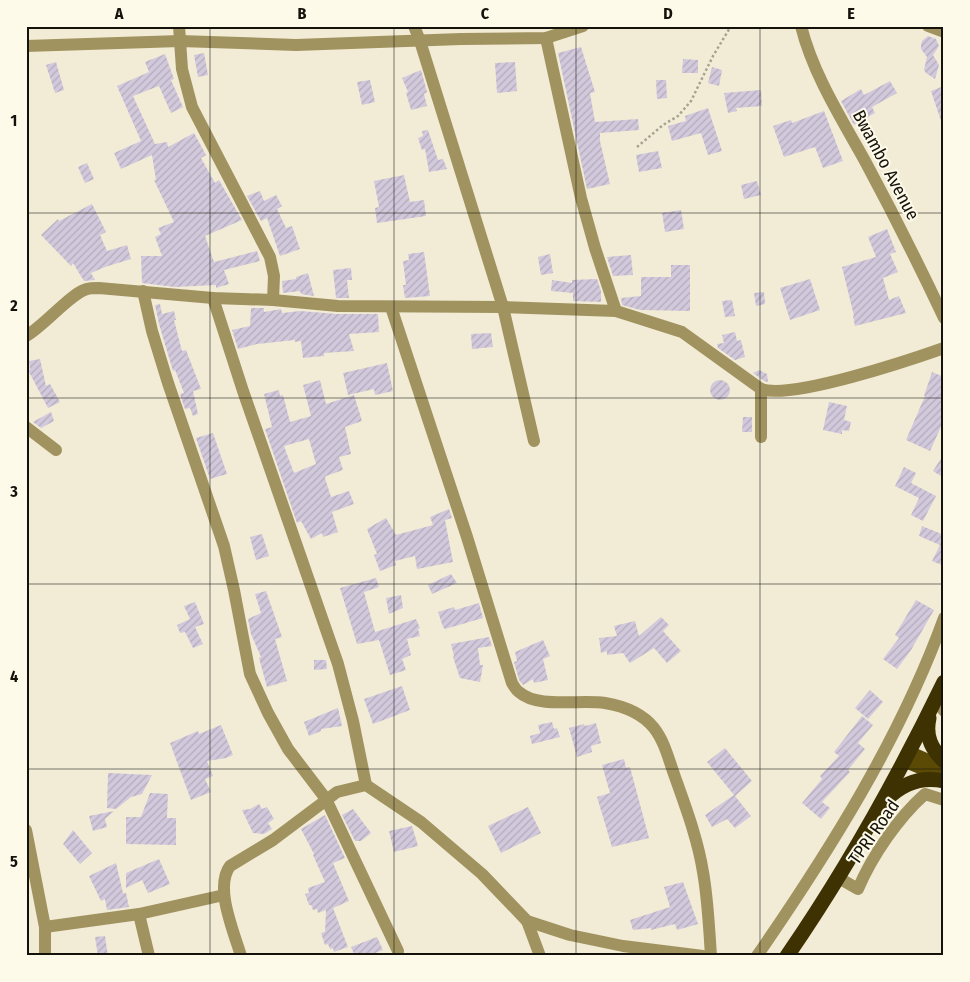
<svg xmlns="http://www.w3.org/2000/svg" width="970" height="982" viewBox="0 0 970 982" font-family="'Fira Sans Condensed',sans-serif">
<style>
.building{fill:url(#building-hatch);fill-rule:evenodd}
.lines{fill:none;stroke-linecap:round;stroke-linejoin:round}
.path{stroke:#a6a292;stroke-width:2.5;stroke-dasharray:2.5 2.5;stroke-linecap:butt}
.minor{stroke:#a1935f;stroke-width:12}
.major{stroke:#5a4a06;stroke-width:12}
.highway{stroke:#3e3202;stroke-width:15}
.grid{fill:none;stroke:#14120b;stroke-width:1;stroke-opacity:0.55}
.labels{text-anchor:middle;stroke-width:4;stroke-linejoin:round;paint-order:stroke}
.street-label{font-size:18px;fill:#14120b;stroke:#fefae9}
.neatline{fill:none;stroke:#14120b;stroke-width:2}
.grid-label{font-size:16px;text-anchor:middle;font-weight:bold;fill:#14120b}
</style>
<defs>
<pattern id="building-hatch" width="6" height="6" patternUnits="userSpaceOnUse" patternTransform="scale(1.25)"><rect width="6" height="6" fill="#d2c9dc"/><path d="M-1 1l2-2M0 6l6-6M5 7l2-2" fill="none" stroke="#b3acbb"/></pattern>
</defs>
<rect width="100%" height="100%" fill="#f2ecd7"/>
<!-- building -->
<g class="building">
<polygon points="928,36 936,39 939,46 933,55 939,65 935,79 926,73 924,70 927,57 921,49 921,45 922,41"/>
<polygon points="581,47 595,92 590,93 595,122 638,119 639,130 600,133 600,141 610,184 587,189 558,53"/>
<polygon points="204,53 208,75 198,77 194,55"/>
<polygon points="165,54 174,79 171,80 183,107 171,113 159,86 133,96 155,144 167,142 168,147 194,133 206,155 201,158 215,183 219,180 242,220 205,236 214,262 257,251 260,261 224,270 229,284 216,288 216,285 175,287 142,283 141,256 162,256 155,237 161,234 158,228 174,222 154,180 156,180 152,155 121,169 114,153 141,141 117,86 149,72 145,62"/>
<polygon points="683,59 698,60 698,73 682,73"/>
<polygon points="56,62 64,90 55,93 46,65"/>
<polygon points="515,62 517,91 497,93 495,63"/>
<polygon points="712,67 722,70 719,86 708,83"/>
<polygon points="421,70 427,92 424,94 427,106 411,110 406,93 408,92 402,78"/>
<polygon points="370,80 375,102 362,105 357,82"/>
<polygon points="656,80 666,80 667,98 657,99"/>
<polygon points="890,81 897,93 872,107 875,113 854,125 841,101 861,89 864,95"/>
<polygon points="944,86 944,123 942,124 931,91"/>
<polygon points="761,90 762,106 736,108 737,111 728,113 724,93"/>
<polygon points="708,108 722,151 708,155 701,133 672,141 668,126 686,121 685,116"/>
<polygon points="824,111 843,161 823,168 815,147 784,157 773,126 791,120 792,123"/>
<polygon points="428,130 438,160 443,159 447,169 429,172 425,149 422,150 418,138 423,136 422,131"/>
<polygon points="658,151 662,168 639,172 636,155"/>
<polygon points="87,163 94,179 85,183 78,167"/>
<polygon points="404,175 410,202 424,200 426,216 377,223 375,208 379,207 374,181"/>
<polygon points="757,181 761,195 744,199 741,185"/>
<polygon points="260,191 264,201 276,195 282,206 277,209 286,228 292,226 300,249 280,256 267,218 261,221 247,196"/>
<polygon points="92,204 106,232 100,235 107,251 127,245 131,259 105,267 91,273 95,280 84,281 73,263 71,266 41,235 58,219 59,221"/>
<polygon points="681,210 684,229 665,232 662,213"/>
<polygon points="887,229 896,252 890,254 898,272 883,278 889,300 899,296 906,313 855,326 853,316 854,316 842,267 876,257 868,237"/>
<polygon points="424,252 430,296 405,298 403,285 406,285 403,261 409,260 408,254"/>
<polygon points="550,254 553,273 541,275 538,257"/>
<polygon points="631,255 633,275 613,276 607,257"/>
<polygon points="671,265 690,265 690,311 640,310 622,305 621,298 641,296 641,277 671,277"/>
<polygon points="351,268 352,280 347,280 349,298 336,298 333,270"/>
<polygon points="308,273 314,296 301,294 300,291 283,293 282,281 296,279 296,277"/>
<polygon points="597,279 601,291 601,302 573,301 573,293 551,291 552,280 572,283 572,280"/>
<polygon points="810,279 820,310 790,320 780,288"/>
<polygon points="764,292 765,304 756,306 754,293"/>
<polygon points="732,300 735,316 725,317 722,301"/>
<polygon points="160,304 162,314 174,311 176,320 174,320 182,351 186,350 201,389 193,391 198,414 193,416 190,408 185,409 180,394 184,393 175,370 173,371 159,324 155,305"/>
<polygon points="251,308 264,308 264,312 281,309 282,313 300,311 337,314 378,314 379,332 349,334 354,351 324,353 324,356 303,358 301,341 295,342 295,340 257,344 238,349 232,330 250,326"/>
<polygon points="735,332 737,341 741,340 745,357 735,360 718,348 717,344 724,343 722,335"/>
<polygon points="491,333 493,347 472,349 471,334"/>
<polygon points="40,359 46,386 50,384 60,402 48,408 28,370 30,370 29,361"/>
<polygon points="387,363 393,391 375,395 374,389 348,395 343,373"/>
<polygon points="759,370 767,374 768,382 764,381 753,373"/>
<polygon points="932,372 944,377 944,420 930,451 906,440 925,396 924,396"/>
<circle cx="720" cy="390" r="10"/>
<path d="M320 380 326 404 354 395 362 421 345 427 351 454 339 457 343 470 326 476 325 478 331 497 349 491 354 504 332 512 338 532 323 537 322 533 311 539 301 521 297 523 265 429 272 427 264 394 279 390 280 396 283 395 290 422 311 416 303 385ZM309 439 316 464 294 473 284 446Z"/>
<polygon points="829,402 847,406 844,420 851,422 849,431 842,430 842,434 823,430"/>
<polygon points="51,412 54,421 41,428 33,422"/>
<polygon points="743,417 752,417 752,432 742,432"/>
<polygon points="213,433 227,474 210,479 196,438"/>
<polygon points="944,454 944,478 933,471"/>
<polygon points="904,467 916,473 911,483 936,496 923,521 911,515 919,498 895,486"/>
<polygon points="449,509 452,518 445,520 453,562 417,569 415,556 395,561 396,565 380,571 374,555 377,554 367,529 386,518 396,535 433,525 430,517"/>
<polygon points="922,526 944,535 944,566 932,561 940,545 919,536"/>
<polygon points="262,534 269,556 256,560 250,537"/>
<polygon points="451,574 457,583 432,594 428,585"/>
<polygon points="376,578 379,587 364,592 375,632 416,619 420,628 418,629 420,636 407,639 411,655 402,659 406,670 390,675 379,640 357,644 340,588"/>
<polygon points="266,591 282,637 275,639 287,681 267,687 259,658 261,657 251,634 248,619 261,613 255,594"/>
<polygon points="401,595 403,608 389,614 386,598"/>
<polygon points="916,600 934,610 911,650 897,669 883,659 899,638 895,635"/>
<polygon points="195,602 204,624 195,627 203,644 193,648 185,632 180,633 177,625 190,619 184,606"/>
<polygon points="479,603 483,618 445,629 443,627 438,612 454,607 455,610"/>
<polygon points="661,617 669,625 663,631 681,651 667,663 654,648 630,663 623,653 607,655 607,651 601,653 599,638 617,636 614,626 635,621 639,636"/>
<polygon points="489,637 492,646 478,648 480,665 483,665 480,682 460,678 453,657 454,656 451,644"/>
<polygon points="543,640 550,656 543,659 548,680 534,683 533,679 523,685 519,680 514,662 517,661 515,652"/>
<polygon points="314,660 326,660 327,669 314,670"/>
<polygon points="402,686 410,710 373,724 364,699"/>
<polygon points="870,690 883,702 868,719 855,708"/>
<polygon points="338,708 342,726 321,729 321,731 309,736 304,722"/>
<polygon points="862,716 873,725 858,743 865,749 848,770 850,772 822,802 830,808 821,819 802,803 822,779 820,776 839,756 834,752"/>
<polygon points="552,722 554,729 557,728 560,737 532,744 530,736 540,733 538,725"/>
<polygon points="596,723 601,743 591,746 592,752 577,757 569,728 584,724 585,726"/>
<polygon points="221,725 233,755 226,758 207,761 213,776 205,779 211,792 191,800 170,743 198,731 199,734"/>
<polygon points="725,748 752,781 735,796 751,816 735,828 727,819 712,827 705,815 734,795 707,762"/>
<polygon points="624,759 626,768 630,767 649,838 612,847 597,797 610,793 602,765"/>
<polygon points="108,773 152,775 142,794 131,797 116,809 107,808"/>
<polygon points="150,793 168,794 167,818 176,818 176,845 126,844 126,817 141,817"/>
<polygon points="259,804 262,809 267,807 274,819 268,823 272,829 264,834 253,833 242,810 250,809"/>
<polygon points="528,807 541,833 501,853 488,826"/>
<polygon points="353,809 371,833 361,841 355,841 342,815"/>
<polygon points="114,811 105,819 107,827 93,831 89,816"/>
<polygon points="325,815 345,858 333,863 349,901 333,908 348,947 334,952 333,948 330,949 328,944 325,945 321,933 325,932 326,910 318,913 317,909 313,910 311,905 309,905 305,894 309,893 308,888 325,882 313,855 314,854 301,829"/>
<polygon points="412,826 418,846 394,852 389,831"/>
<polygon points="73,830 92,853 80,864 63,844"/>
<polygon points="159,859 170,884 148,893 142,880 126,888 126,873"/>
<polygon points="116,863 123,893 126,893 129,907 107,910 105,899 101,901 89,876"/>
<polygon points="683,882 698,924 677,930 675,924 651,930 651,928 633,930 630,920 670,907 664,887"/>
<polygon points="105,936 108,956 98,956 95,937"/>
<polygon points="377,937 383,950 368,956 355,956 351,947"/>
</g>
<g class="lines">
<!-- path -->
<polyline class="path" points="637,147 663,125 678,116 691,101 713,56 731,26"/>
<!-- minor -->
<g class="minor">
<polyline points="179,26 182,69 192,107 270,257 274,276 273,300"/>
<polyline points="414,26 420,41 503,307 534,441"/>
<path d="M801 26C813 74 841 118 865 161 893 213 919 265 944 318"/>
<polyline points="928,26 944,32"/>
<polyline points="546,38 581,198 595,248 616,311"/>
<polyline points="26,46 180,41 296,45 461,39 546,38 583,26"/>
<polyline points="143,291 152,331 168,383 224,546 234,590 250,674 268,713 288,749 326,799 398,951"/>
<polyline points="213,298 243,391 338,664 353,721 366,785"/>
<path d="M391 307 467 537 512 683C514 686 516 690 519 692 538 709 580 699 605 703 623 706 642 713 654 728 665 742 669 761 675 777 686 808 698 840 703 872 708 900 709 928 711 956"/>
<path d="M26 336C44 326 72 292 87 289 90 288 95 288 99 288L213 298 273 300 338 306 503 307 616 311 682 332 761 389C791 400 910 360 944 348"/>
<polyline points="761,389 761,437"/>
<polyline points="26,427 56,450"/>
<polyline points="935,699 944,711"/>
<polyline points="26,830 45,927 45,956"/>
<path d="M837 877 858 889C872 856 898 818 925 794L944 800"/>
<polyline points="139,914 149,956"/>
<polyline points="527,921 540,956"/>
<polyline points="45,927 139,914 224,895"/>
<path d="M241 956C234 932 214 887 230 866L273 840 337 792 366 785 421 822 482 874 527 921 570 935 623 946 703 956"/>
<path d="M757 956C830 850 900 739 944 618"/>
</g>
<!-- major -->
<g class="major">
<polyline points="908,751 944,767"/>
<polyline points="903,761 944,778"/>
</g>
<!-- highway -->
<g class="highway">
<path d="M929 718C925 736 931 749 944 761"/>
<path d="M887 799C903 783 921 776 944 781"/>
<path d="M787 956C847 869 898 777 944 682"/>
</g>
</g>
<!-- grid -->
<path class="grid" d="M210 26V956M394 26V956M576 26V956M760 26V956M26 213H944M26 398H944M26 584H944M26 769H944"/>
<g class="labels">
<!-- street labels -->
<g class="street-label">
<text transform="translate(886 165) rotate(62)" y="6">Bwambo Avenue</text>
<text transform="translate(874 832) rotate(-55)" y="6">TPRI Road</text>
</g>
</g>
<!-- border -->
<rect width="970" height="982" fill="none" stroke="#fefae9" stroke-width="55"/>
<rect x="28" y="28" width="914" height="926" class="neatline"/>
<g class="grid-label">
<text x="119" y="19">A</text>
<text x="302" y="19">B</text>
<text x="485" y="19">C</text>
<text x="668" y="19">D</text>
<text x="851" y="19">E</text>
<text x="14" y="126">1</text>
<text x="14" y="311">2</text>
<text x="14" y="497">3</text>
<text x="14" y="682">4</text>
<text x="14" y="867">5</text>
</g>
</svg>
